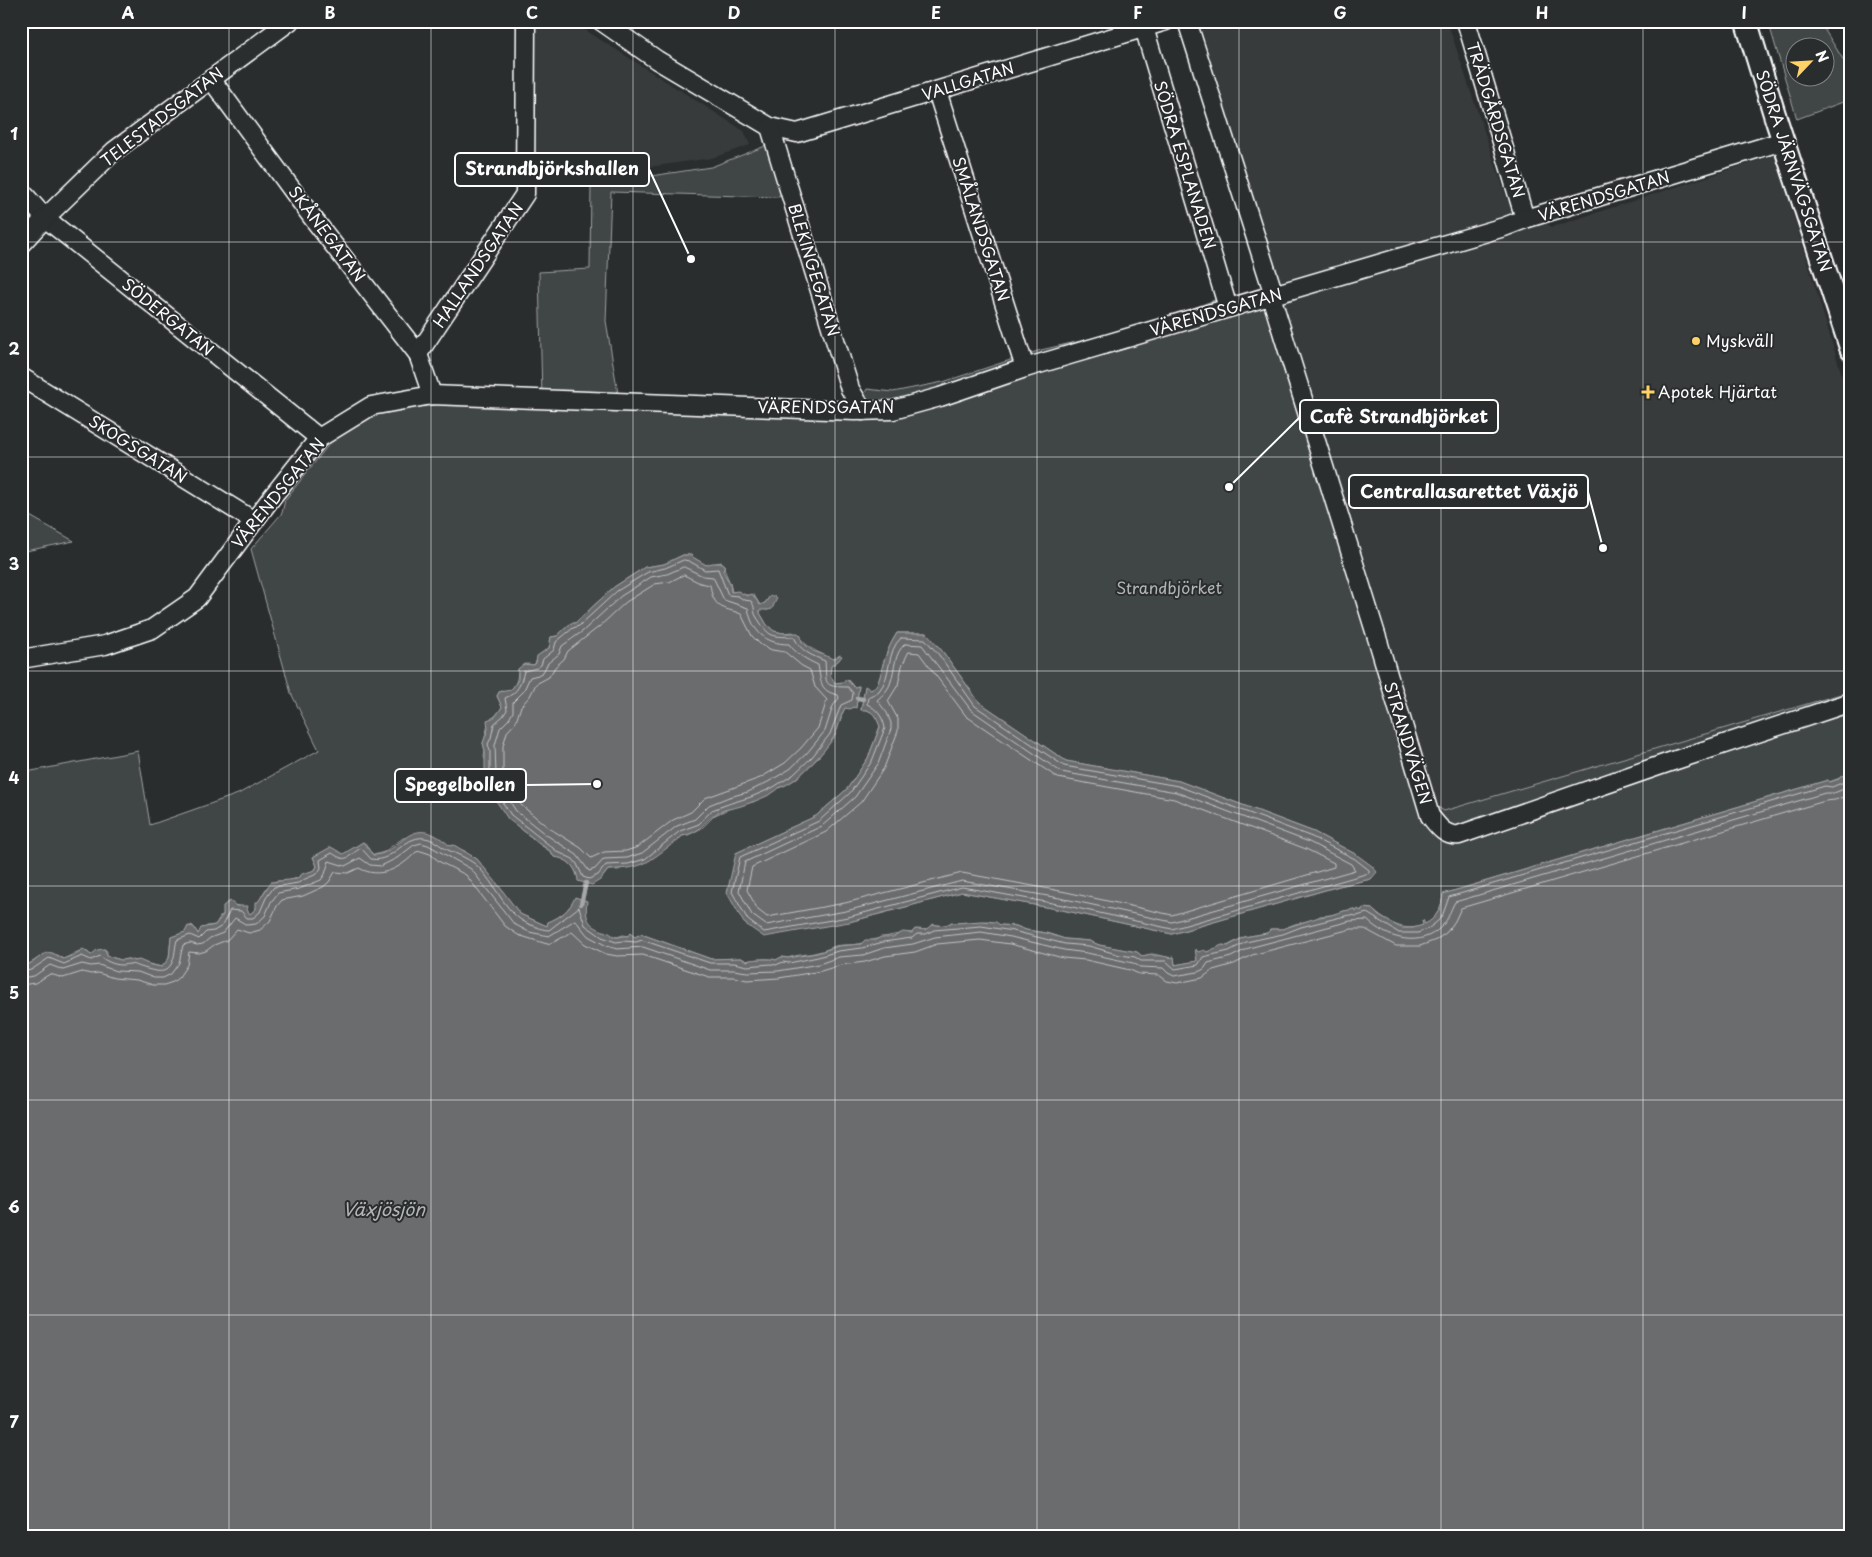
<svg xmlns="http://www.w3.org/2000/svg" width="1872" height="1557" viewBox="0 0 1872 1557" font-family="'Playpen Sans',sans-serif">
<style>
.built{fill:#373a3b}
.green{fill:#414445;stroke:#a0a2a2;fill-rule:evenodd}
.water{fill:#6a6c6d;stroke:#a6a7a7}
.lines{fill:none;stroke-linecap:round;stroke-linejoin:round}
.shore{stroke:#c3c4c5;stroke-width:1}
.stream{stroke:#a6a7a7;stroke-width:4.5}
.pedestrian-casing{stroke:#fff;stroke-width:16}
.minor-casing{stroke:#fff;stroke-width:21}
.tertiary-casing{stroke:#fff;stroke-width:25}
.pedestrian{stroke:#2a2d2e;stroke-width:12}
.minor{stroke:#2a2d2e;stroke-width:18}
.tertiary{stroke:#2a2d2e;stroke-width:21}
.grid{fill:none;stroke:#fff;stroke-width:1;stroke-opacity:0.55}
.poi-dot{fill:#ffd166;stroke:#2a2d2e;stroke-width:2}
.labels{text-anchor:middle;stroke-width:4;stroke-linejoin:round;paint-order:stroke}
.street-label{font-size:16px;fill:#fff;stroke:#2a2d2e}
.poi-label{font-size:16px;fill:#fff;stroke:#2a2d2e;text-anchor:start}
.park-label{font-size:16px;fill:#b3b4b5;stroke:#2a2d2e}
.water-label{font-size:18px;font-style:italic;fill:#b4b6b6;stroke:#2a2d2e}
.leader{fill:none;stroke:#fff;stroke-width:2}
.callout-dot{fill:#fff;stroke:#2a2d2e;stroke-width:2}
.callout{fill:#2a2d2e;stroke:#fff;stroke-width:2}
.callout-label{font-size:18px;text-anchor:middle;font-weight:bold;fill:#fff}
.neatline{fill:none;stroke:#fff;stroke-width:2}
.grid-label{font-size:16px;text-anchor:middle;font-weight:bold;fill:#fff}
</style>
<rect width="100%" height="100%" fill="#2a2d2e"/>
<filter id="ink" filterUnits="userSpaceOnUse"><feTurbulence type="fractalNoise" baseFrequency=".02" numOctaves="2"/><feDisplacementMap in="SourceGraphic" scale="10" xChannelSelector="R" yChannelSelector="G"/><feConvolveMatrix kernelMatrix="1 2 1 2 8 2 1 2 1" color-interpolation-filters="sRGB"/></filter>
<g filter="url(#ink)">
<!-- built -->
<g class="built">
<polygon points="533,21 571,21 744,131 750,145 712,158 544,182 533,175"/>
<polygon points="1199,21 1447,21 1507,199 1552,227 1775,155 1851,405 1851,691 1444,811 1430,802"/>
</g>
<!-- green -->
<g class="green">
<path d="M1768 21H1819L1851 72V99L1797 119ZM1794 48H1824V78H1794Z"/>
<path d="M773 138 791 196 775 197 611 192 606 321 619 400 857 409 867 389 893 392 943 382 1041 350 1146 326 1220 298 1280 295 1430 802 1444 811 1851 691V774L1829 782 1828 780 1443 894C1442 907 1437 918 1425 925L1422 921 1424 925C1404 933 1386 922 1372 909L1363 908 1360 911 1354 909 1344 911 1331 915 1320 916 1315 919 1295 924 1282 929H1272L1267 933 1244 937 1227 946 1224 945 1207 952 1198 953 1196 949 1197 961 1175 965 1174 957 1171 958 1153 954 1142 956 1137 952 1099 945 1090 941 1065 939 1046 933 1026 930 1016 926 1000 925 989 921 955 923 951 922C948 926 938 926 934 924L925 930 915 929 912 933C897 933 876 939 862 943 854 946 844 944 835 946 830 948 824 951 818 952 808 955 798 954 788 958L783 957 776 960C771 958 751 959 747 961L741 958 711 959 641 934 635 937 623 935 617 937 595 928 587 920 585 911 576 897C569 910 561 917 548 922L547 926 520 914 477 859 467 855 465 851 450 846 433 835 403 838 384 852 374 855 369 850 366 844 363 842 343 855 331 848 313 857 317 866 315 870C305 873 296 880 286 881 281 882 277 879 272 883 261 890 260 907 250 914L244 907 234 905 220 917 215 925 207 926 198 934 192 925 187 928 186 932 171 937 169 958 162 967 128 959 121 960 107 956V951L103 949 91 955 85 950C78 950 71 956 63 959 60 957 55 954 52 953 43 951 32 966 21 966V773L138 751 150 825 238 794 319 750 291 693 251 549 282 513 285 500 334 438 386 405 542 397 539 272 590 269 591 185 711 167 763 147ZM683 555H689L706 565 721 562 730 583 732 592C740 593 746 596 754 595L760 605 765 603 770 596 768 610 760 609V613L767 625 774 631 783 633 793 632C810 648 811 650 834 659L839 656V660L831 666 830 675 835 683 844 682 848 680 854 687 859 686 856 707 845 708 841 715V721L838 725 835 736 817 759 796 779 753 802 733 807 715 815 702 828 688 835 682 836 678 841 618 870H608C598 885 594 882 578 878 574 865 567 858 554 857L551 852 539 844 512 821 484 757 485 751 483 743C486 737 486 729 489 723 492 717 499 714 502 707L497 696 500 691 508 692C516 686 518 679 518 669L528 664 534 665 540 654 549 648 551 637 557 636 571 623H575L614 587 645 567 664 564ZM897 633H926L943 652 979 702 1066 761 1179 781 1314 832 1357 855 1371 879 1339 886 1172 934 1062 910 962 892 849 922 736 853 816 816 847 789 868 758 880 726C877 718 872 708 861 710L865 687 871 690C882 683 880 670 885 658 888 649 892 641 897 633Z"/>
<polygon points="21,511 74,541 21,552"/>
</g>
<!-- water -->
<g class="water">
<path d="M683 555H691C695 560 701 561 706 565L712 563H723L725 565 723 571 730 584 731 592 738 591 747 596 752 594 760 605 765 603 770 596H775L777 598 772 609 768 610H760V613L767 625 774 631 783 633H798L801 636 802 642 813 651 834 659 840 655 842 656 839 660 831 666 830 675 835 683 844 682 846 679 854 687 859 686 856 708 853 707 850 709 845 708C840 716 839 729 834 737 826 750 795 785 780 787 772 796 752 802 741 806 732 809 722 809 714 815 701 825 701 832 682 836 678 841 672 844 667 848 641 868 639 867 608 870L600 880 592 885 578 881C577 867 567 858 554 857L551 852 508 819 493 796 485 777V751L483 743 488 729 487 720 495 717 502 707 497 696 499 692 511 690 518 680V669L524 664 534 665 536 663 537 656 549 648 551 637 557 636 571 623H575L614 587 645 567 664 564Z"/>
<path d="M897 633H927L943 652 979 702 1066 761 1179 781 1314 832 1357 855 1372 866 1377 872 1371 879 1339 886 1172 934 1062 910 962 892 849 922 764 937 744 923 727 893 736 853 816 816 847 789 868 758 880 727C877 718 872 708 861 710L865 686 871 690C882 683 880 670 885 658 888 649 892 641 897 633Z"/>
<path d="M1851 774V1536H21V966C32 966 38 956 47 953 52 951 59 957 63 959L74 955 83 949 91 955 97 950 105 949 107 956 121 960 128 959 134 961 139 960 151 965 162 967 169 958 171 937 185 932 188 926 194 927 198 934 201 928 215 925 223 915V906L230 901 236 906H248L247 910 250 914 256 909V902H258L271 882 297 879 302 874 315 870 317 866 313 857 331 847 343 854 363 842 373 855C402 855 409 809 450 846L454 845 477 859 496 882 520 914 547 926 548 922C561 917 570 910 575 897L587 901C584 922 591 927 609 933 614 935 609 937 616 937 620 938 623 935 628 936L630 933 635 937 641 934 711 959 741 958 747 961C751 959 772 958 776 960L781 957 788 958 817 953 838 946 861 944 865 940H875L881 937H893L903 932 912 933C913 928 921 929 925 930L934 924C939 927 948 925 952 922L955 923 981 921 996 922 1000 925 1016 926 1026 930 1046 933 1065 939 1090 941 1099 945 1137 952 1142 956 1151 954 1155 956C1161 954 1168 959 1174 957L1175 965 1197 961 1195 949 1198 952 1204 950 1207 952 1222 945 1228 946 1244 937 1267 933 1271 929H1282L1319 917 1331 915 1344 911 1354 909 1357 911 1358 909 1361 911 1365 908 1372 909 1379 916 1401 928H1413L1423 925 1422 921 1423 920 1425 924C1437 918 1442 907 1443 894L1828 780 1830 782 1839 779 1840 776Z"/>
</g>
<g class="lines">
<!-- shore -->
<g class="shore">
<path d="M684 560 689 561 705 570 718 569 728 595 738 596 744 600 751 601C756 608 753 611 756 616 770 638 769 636 794 637 801 652 811 655 825 661 827 683 821 687 848 687L853 693 852 700 841 705 830 734 812 757 793 775 772 788 751 797 731 803 712 810 699 824 680 831 645 859 628 864 606 865 598 875 589 879 583 877 577 864 573 859 558 852 511 815 497 794 490 776V751L488 744 491 738 494 724 503 716 507 710 505 698C518 693 521 684 524 671L537 668 541 665 543 659 554 650 556 642 573 628 579 626 617 591 648 572 665 568Z"/>
<path d="M684 567 703 576 713 577 724 600 748 608C752 631 765 644 789 644 796 654 807 660 818 665 821 681 819 691 838 695L839 698 833 706 825 731 807 753 790 769 768 782 748 792 729 797 709 805 695 819 677 826 642 853 627 858 604 859 595 869 589 871 577 855 545 834 516 811 503 791 496 775 495 745 500 728 509 719 513 712V702L523 692 530 677 538 675 543 672 548 663 559 654 562 646 583 631 621 596 651 577 667 574Z"/>
<path d="M684 575 700 583 710 585C711 588 711 593 713 597 718 610 730 609 741 614L752 636 761 645 772 650 785 652 802 666 810 670 815 687 827 700 818 728 801 748 785 763 760 778 705 798 691 812 673 820 638 847 626 851 604 852 591 858 581 848 549 828 521 805 510 788 503 773V746L507 732 516 722 521 706 530 696 536 684 549 677 555 667 564 659 568 651 600 626 626 602 655 584 669 582Z"/>
<path d="M901 638 925 639 939 655 975 706 1064 766 1178 786 1312 837 1355 859 1369 870V873L1172 929 1063 905 962 887 848 917 764 932 748 920 732 892 740 857 819 821 850 793 872 761 885 728C883 717 877 709 867 704L868 697C871 695 876 694 879 691 892 676 886 651 901 638Z"/>
<path d="M905 644 922 645 971 710 1061 772 1176 792 1309 842 1351 864 1355 870 1172 922 1065 899 962 881 846 911 766 925 752 915 739 891 745 862 822 826 855 797 878 764 891 729V723L887 713 877 700C883 695 889 689 891 681 895 669 894 653 905 644Z"/>
<polygon points="909,652 919,653 966,716 1058,778 1174,799 1306,849 1334,863 1334,867 1172,915 1066,892 962,873 845,903 767,917 758,910 747,890 752,867 826,832 861,802 884,768 898,731 898,719 888,701 898,685 902,666"/>
<path d="M21 972 31 970 49 958 64 964 82 956 91 960 100 956C105 961 114 965 122 965 124 965 127 964 130 964 138 965 160 976 167 969 176 962 174 950 177 940L190 935 199 939 206 932 214 931 222 926 230 910 241 911 247 918H253L260 912 266 898 274 887 298 883 305 879 317 874 321 868 320 860 332 853C348 864 347 856 361 848L371 859C394 864 405 831 429 839 436 841 441 847 448 850 457 854 467 858 475 864 497 883 505 918 534 926 539 928 544 930 549 930L579 907 585 925 602 937 616 942 623 941 636 942 642 940 710 963H734L747 966 771 964 776 965 783 962 789 963 818 957 838 951 862 948 883 942 912 938 917 934H926L934 930 981 926 1013 931 1065 944 1089 946 1120 955 1135 957 1141 961H1166L1175 969 1198 965 1203 957 1229 951 1246 942 1283 934 1301 927 1349 915 1357 916 1367 913 1399 933H1418L1429 928 1438 921 1443 914 1449 897 1825 786 1832 787 1851 779"/>
<path d="M21 978 34 976 50 965 63 970 82 964 91 966 99 965 116 971 138 972 154 978H163L171 974 179 963 183 945 190 943 197 945 203 944 210 938 223 933 235 918 247 925 256 924 265 916 271 902 278 893 299 889 321 880 325 874 329 861 345 866 360 858 370 865 381 866 397 858 414 845 421 843 428 845 471 869 514 924 529 932 549 936 575 920 588 936 607 946 617 949 643 947 710 970H734L747 972 778 971 819 964 839 957 863 955 884 948 913 944 935 937 981 932 1011 937 1064 950 1087 953 1133 963 1140 967 1163 968 1168 973 1174 976 1198 972 1204 969 1208 963 1231 957 1249 948 1350 921 1367 920C1387 939 1421 949 1442 926 1449 919 1450 910 1455 902L1825 793H1834L1851 786"/>
<path d="M21 985 35 983 50 974 63 978 82 972 91 974 98 973 114 978 137 980 153 985H164L173 982 179 977 187 965 189 952 199 953 206 951 214 945 227 940 237 929 249 933 260 930 270 921 277 906 282 900 303 896 323 887 329 882 335 872 348 873 359 868C380 880 401 868 416 852L421 851 430 854 440 862 466 875 505 926 518 935 547 944 554 942 572 932 585 944 606 954 617 956 643 955 709 977H734L747 980 779 978 821 971 841 965 865 962 885 956 915 952 937 944 980 940 1010 944 1063 958 1086 960 1130 970 1139 974 1159 975 1167 981 1177 983 1202 978 1213 970 1234 964 1252 955 1351 929H1365L1396 946H1420L1436 940 1447 932 1455 921 1461 908 1825 801 1835 800 1851 794"/>
</g>
<!-- stream -->
<g class="stream">
<polyline points="857,698 863,699"/>
<polyline points="581,904 586,883"/>
</g>
<defs>
<polyline id="pedestrian" points="1834,296 1851,291"/>
<g id="minor">
<polyline points="601,21 657,60 770,127 797,133 1166,21"/>
<polyline points="1142,21 1228,308"/>
<polyline points="1187,21 1274,295"/>
<polyline points="1466,21 1525,219"/>
<polyline points="211,79 312,217 418,354 432,395"/>
<polyline points="937,91 1025,368"/>
<polyline points="770,127 850,389 863,411"/>
<polyline points="21,191 45,218 319,438"/>
<polyline points="21,244 45,218 114,151 290,21"/>
<path d="M1271 296 1378 641 1430 816C1438 826 1445 837 1459 835L1667 763 1851 702"/>
<polyline points="418,354 525,194 526,21"/>
<polyline points="21,377 254,521"/>
<polyline points="21,659 105,645 152,629 197,598 272,497 319,438 371,406 432,395 855,411 893,410 940,397 1025,368 1504,227 1525,219 1783,141"/>
</g>
<polyline id="tertiary" points="1746,21 1775,116 1851,349"/>
</defs>
<!-- pedestrian casing -->
<use href="#pedestrian" class="pedestrian-casing"/>
<!-- minor casing -->
<use href="#minor" class="minor-casing"/>
<!-- tertiary casing -->
<use href="#tertiary" class="tertiary-casing"/>
<!-- pedestrian -->
<use href="#pedestrian" class="pedestrian"/>
<!-- minor -->
<use href="#minor" class="minor"/>
<!-- tertiary -->
<use href="#tertiary" class="tertiary"/>
</g>
</g>
<!-- grid -->
<path class="grid" d="M229 21V1536M431 21V1536M633 21V1536M835 21V1536M1037 21V1536M1239 21V1536M1441 21V1536M1643 21V1536M21 242H1851M21 457H1851M21 671H1851M21 886H1851M21 1100H1851M21 1315H1851"/>
<!-- markers -->
<g class="poi-dot">
<circle cx="1696" cy="341" r="5"/>
<path d="M1645.5 384.5h5v5h5v5h-5v5h-5v-5h-5v-5h5z"/>
</g>
<g class="labels">
<!-- street labels -->
<g class="street-label">
<text transform="translate(968 81) rotate(-17)" y="6">VALLGATAN</text>
<text transform="translate(162 117) rotate(-38)" y="6">TELESTADSGATAN</text>
<text transform="translate(1496 120) rotate(73)" y="6">TRÄDGÅRDSGATAN</text>
<text transform="translate(1185 165) rotate(73)" y="6">SÖDRA ESPLANADEN</text>
<text transform="translate(1794 171) rotate(72)" y="6">SÖDRA JÄRNVÄGSGATAN</text>
<text transform="translate(1604 196) rotate(-17)" y="6">VÄRENDSGATAN</text>
<text transform="translate(981 229) rotate(72)" y="6">SMÅLANDSGATAN</text>
<text transform="translate(327 234) rotate(53)" y="6">SKÅNEGATAN</text>
<text transform="translate(478 265) rotate(-56)" y="6">HALLANDSGATAN</text>
<text transform="translate(814 270) rotate(73)" y="6">BLEKINGEGATAN</text>
<text transform="translate(1216 312) rotate(-16)" y="6">VÄRENDSGATAN</text>
<text transform="translate(168 317) rotate(39)" y="6">SÖDERGATAN</text>
<text x="826" y="413">VÄRENDSGATAN</text>
<text transform="translate(138 449) rotate(32)" y="6">SKOGSGATAN</text>
<text transform="translate(278 493) rotate(-51)" y="6">VÄRENDSGATAN</text>
<text transform="translate(1408 743) rotate(73)" y="6">STRANDVÄGEN</text>
</g>
<!-- poi labels -->
<g class="poi-label">
<text x="1706" y="347">Myskväll</text>
<text x="1658" y="398">Apotek Hjärtat</text>
</g>
<!-- park labels -->
<g class="park-label">
<text x="1169" y="594">Strandbjörket</text>
</g>
<!-- water labels -->
<g class="water-label">
<text x="384" y="1216">Växjösjön</text>
</g>
</g>
<!-- callouts -->
<path class="leader" d="M691 259L649 169M1229 487L1300 417M1603 548L1588 492M597 784L526 785"/>
<g class="callout-dot">
<circle cx="691" cy="259" r="5"/>
<circle cx="1229" cy="487" r="5"/>
<circle cx="1603" cy="548" r="5"/>
<circle cx="597" cy="784" r="5"/>
</g>
<g class="callout">
<rect x="455" y="153" width="194" height="33" rx="5"/>
<rect x="1300" y="400" width="198" height="33" rx="5"/>
<rect x="1349" y="475" width="239" height="33" rx="5"/>
<rect x="395" y="769" width="131" height="33" rx="5"/>
</g>
<g class="callout-label">
<text x="552" y="175">Strandbjörkshallen</text>
<text x="1399" y="423">Cafè Strandbjörket</text>
<text x="1469" y="498">Centrallasarettet Växjö</text>
<text x="460" y="791">Spegelbollen</text>
</g>
<!-- margin -->
<rect width="1872" height="1557" fill="none" stroke="#2a2d2e" stroke-width="55"/>
<!-- north arrow -->
<g transform="translate(1810 62) rotate(65)"><circle r="24" fill="#2a2d2e" stroke="#7f8182"/>
<path d="M0-4L9 19L0 12L-9 19Z" fill="#ffd166"/>
<text y="-8" font-size="14" font-weight="bold" text-anchor="middle" fill="#ffffff">N</text>
</g>
<rect x="28" y="28" width="1816" height="1502" class="neatline"/>
<g class="grid-label">
<text x="128" y="19">A</text>
<text x="330" y="19">B</text>
<text x="532" y="19">C</text>
<text x="734" y="19">D</text>
<text x="936" y="19">E</text>
<text x="1138" y="19">F</text>
<text x="1340" y="19">G</text>
<text x="1542" y="19">H</text>
<text x="1744" y="19">I</text>
<text x="14" y="140">1</text>
<text x="14" y="355">2</text>
<text x="14" y="570">3</text>
<text x="14" y="784">4</text>
<text x="14" y="999">5</text>
<text x="14" y="1213">6</text>
<text x="14" y="1428">7</text>
</g>
</svg>
